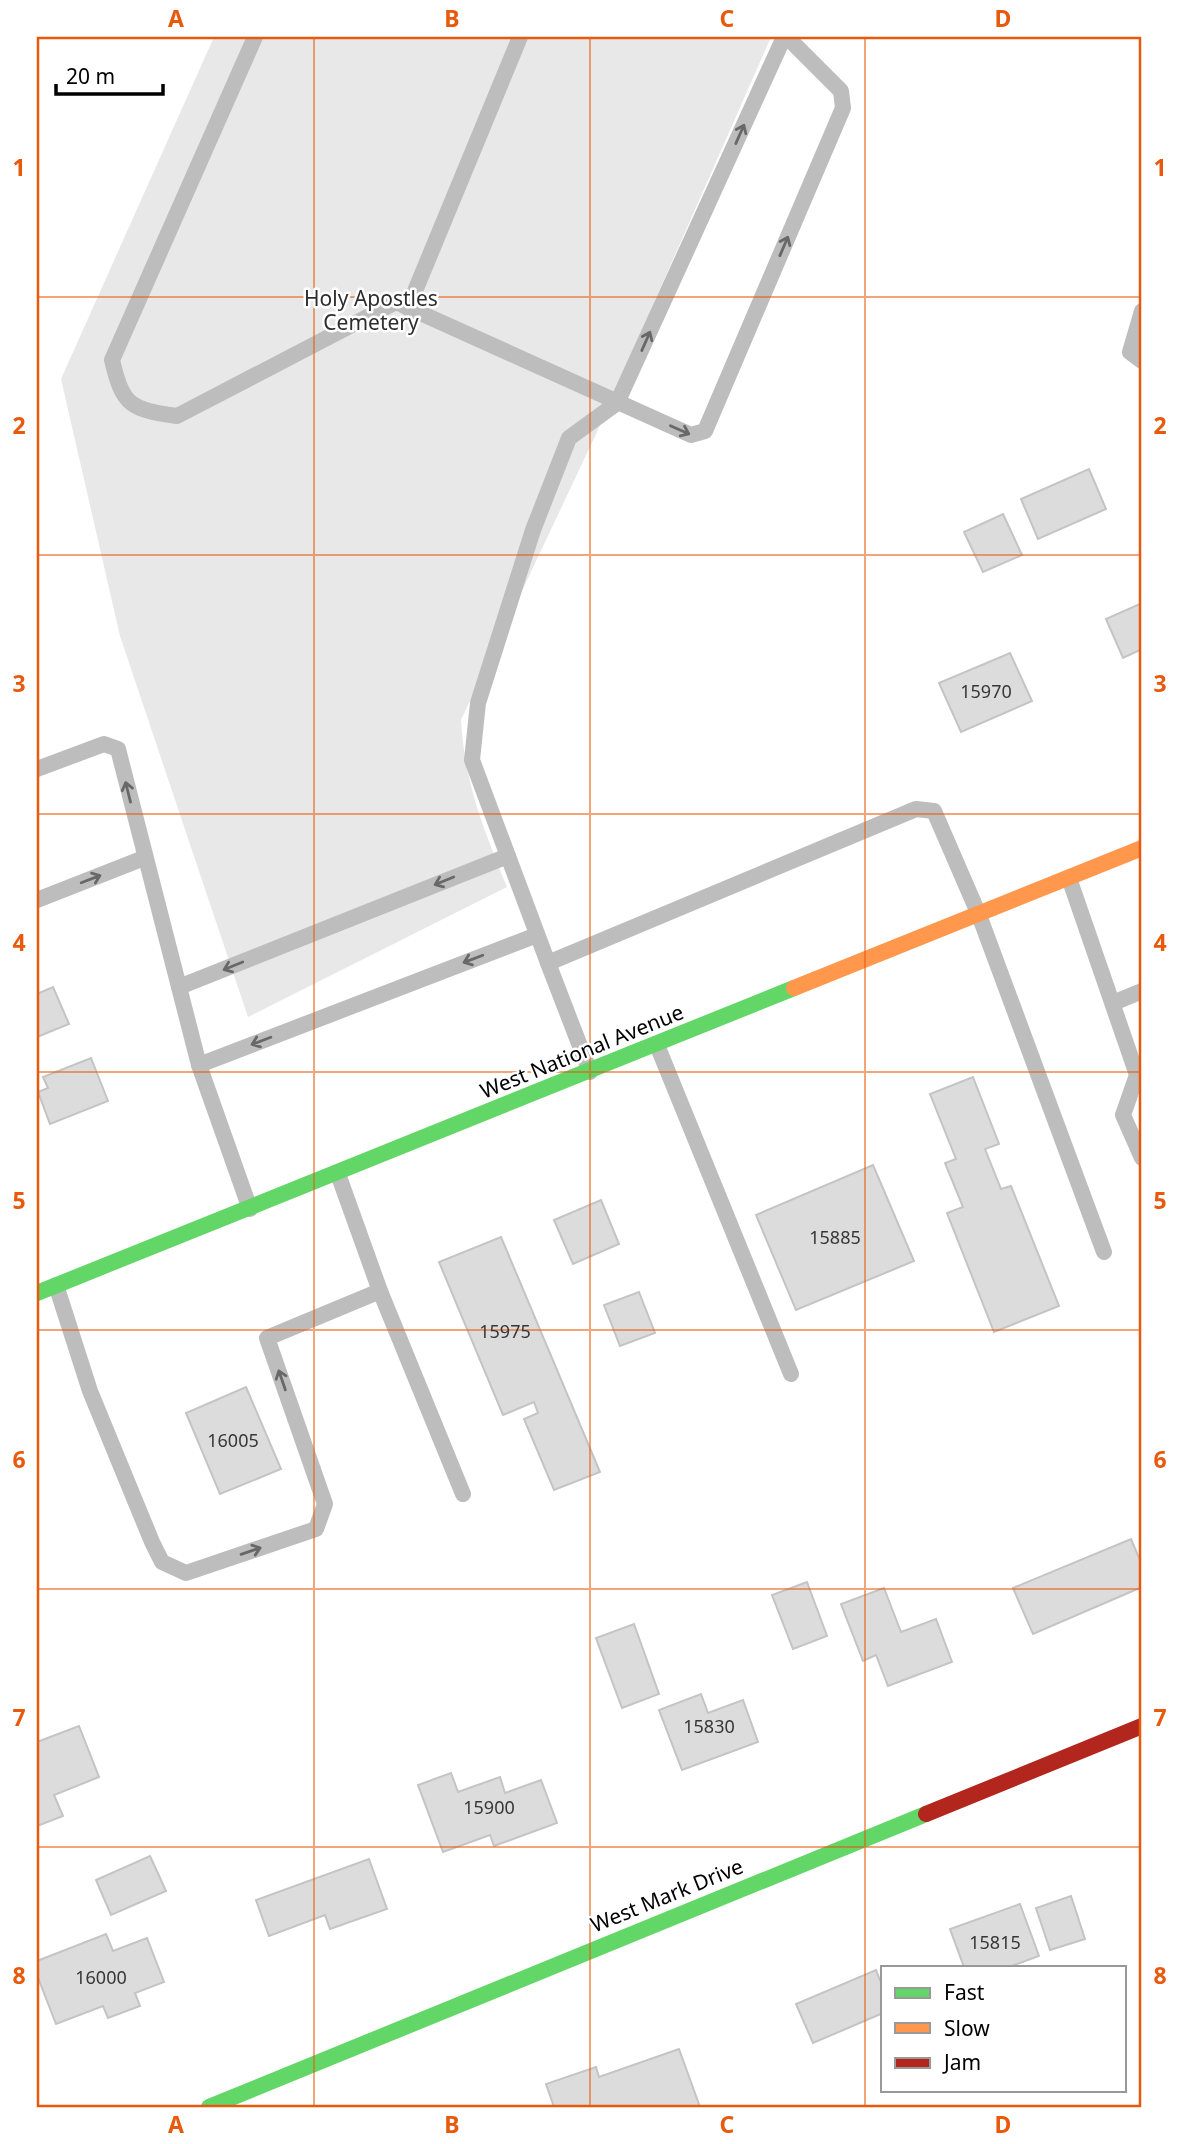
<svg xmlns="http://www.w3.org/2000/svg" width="1179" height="2144" viewBox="0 0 1179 2144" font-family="'Noto Sans',sans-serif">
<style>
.green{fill:#e8e8e8}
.building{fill:#dcdcdc;stroke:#c4c4c4;stroke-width:2}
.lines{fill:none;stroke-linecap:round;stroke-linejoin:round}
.lane{stroke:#bdbdbd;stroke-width:16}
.fast{stroke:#63d668;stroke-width:16}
.slow{stroke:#ff974d;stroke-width:16}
.jam{stroke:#b3261e;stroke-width:16}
.oneway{stroke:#686868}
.grid{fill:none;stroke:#e8590c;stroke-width:2;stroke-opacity:0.55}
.labels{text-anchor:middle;stroke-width:5;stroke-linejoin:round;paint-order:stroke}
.number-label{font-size:18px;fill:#373737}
.park-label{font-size:21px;fill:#2d2d2d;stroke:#fff}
.street-label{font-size:21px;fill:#000;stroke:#fff}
.neatline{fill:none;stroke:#e8590c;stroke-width:2.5}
.grid-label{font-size:23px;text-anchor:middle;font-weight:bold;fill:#e8590c}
</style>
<rect width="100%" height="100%" fill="#fff"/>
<!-- green -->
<path class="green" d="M214 37H771L597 432 461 720C465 785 483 827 507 887L248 1017 120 636 61 379Z"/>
<!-- building -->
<g class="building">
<polygon points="1089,469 1106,509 1038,539 1021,499"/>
<polygon points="1003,514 1022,555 983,572 964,532"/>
<polygon points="1142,603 1142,649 1123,658 1106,619"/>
<polygon points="1010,653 1032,701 961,732 939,683"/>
<polygon points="53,987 69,1024 37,1037 37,994"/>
<polygon points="91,1058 108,1101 50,1124 38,1092 48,1088 43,1077"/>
<polygon points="973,1077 999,1144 985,1149 1001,1189 1011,1186 1059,1306 994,1332 947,1213 963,1207 945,1163 956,1159 930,1094"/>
<polygon points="873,1165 914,1261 796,1310 756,1215"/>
<polygon points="601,1200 619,1244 573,1264 554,1220"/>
<polygon points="501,1237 600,1472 554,1490 524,1419 538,1413 534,1402 503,1415 439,1262"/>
<polygon points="639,1292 655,1333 620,1346 604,1305"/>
<polygon points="246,1387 281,1469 220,1494 186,1413"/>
<polygon points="1131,1539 1142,1565 1142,1587 1033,1634 1013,1588"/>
<polygon points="807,1582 827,1636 793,1649 772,1595"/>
<polygon points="884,1588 901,1632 936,1619 952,1662 888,1686 876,1655 863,1661 841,1604"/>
<polygon points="634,1624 659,1694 622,1708 596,1638"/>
<polygon points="701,1694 708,1713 743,1700 758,1742 682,1770 659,1710"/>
<polygon points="79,1726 99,1777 54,1795 63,1816 37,1826 37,1742"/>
<polygon points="451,1773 458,1792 500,1777 505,1793 541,1780 557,1823 494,1846 490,1835 443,1852 418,1785"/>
<polygon points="150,1856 166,1891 111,1915 96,1880"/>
<polygon points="369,1859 387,1909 330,1929 325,1915 269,1936 256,1900"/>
<polygon points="1071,1896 1085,1939 1050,1950 1036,1908"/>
<polygon points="1020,1904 1039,1956 1009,1967 964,1967 950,1929"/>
<polygon points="106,1934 113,1951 147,1938 164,1982 135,1993 140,2006 108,2018 103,2006 56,2024 37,1975 37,1961"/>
<polygon points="876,1970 883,1988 883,2013 813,2043 796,2004"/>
<polygon points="679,2049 700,2107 554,2107 546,2084 596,2067 599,2077"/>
</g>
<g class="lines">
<!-- lane -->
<g class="lane">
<path d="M255 37 112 360C123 407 131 409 177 416L396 302 691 435 705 431 843 108 841 91 787 37"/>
<polyline points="408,308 520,37"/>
<polyline points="1142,311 1130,352 1142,361"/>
<polyline points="37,769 104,744 118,749 199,1065"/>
<polyline points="1069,878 1137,1075 1123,1115 1142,1158"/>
<polyline points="37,900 144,858"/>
<polyline points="548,963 472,760 478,703 533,530 569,438 617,403 784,37"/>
<polyline points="179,987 508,856"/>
<polyline points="1113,1003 1142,991"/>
<polyline points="657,1045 791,1374"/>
<polyline points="590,1072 548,963 916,809 934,811 979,915 1104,1252"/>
<polyline points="338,1174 380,1291 463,1494"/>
<polyline points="250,1209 199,1065 537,935"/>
<polyline points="56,1285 90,1391 152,1542 162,1562 186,1573 316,1529 325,1504 267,1338 380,1291"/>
</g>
<!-- fast -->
<g class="fast">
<polyline points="37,1293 794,988"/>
<polyline points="209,2107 926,1814"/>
</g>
<!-- slow -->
<polyline class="slow" points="794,988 1142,848"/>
<!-- jam -->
<polyline class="jam" points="926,1814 1142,1726"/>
</g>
<!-- one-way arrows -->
<defs><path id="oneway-shaft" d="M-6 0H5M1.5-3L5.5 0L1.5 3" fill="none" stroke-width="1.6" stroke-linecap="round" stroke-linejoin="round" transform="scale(1.75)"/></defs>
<g class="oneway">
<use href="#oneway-shaft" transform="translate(740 134) rotate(-66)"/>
<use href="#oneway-shaft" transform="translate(784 246) rotate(-67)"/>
<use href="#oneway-shaft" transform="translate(646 341) rotate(-66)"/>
<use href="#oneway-shaft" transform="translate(680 430) rotate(24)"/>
<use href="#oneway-shaft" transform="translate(128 792) rotate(-104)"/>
<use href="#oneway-shaft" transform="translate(91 879) rotate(-21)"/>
<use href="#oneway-shaft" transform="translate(444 881) rotate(158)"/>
<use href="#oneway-shaft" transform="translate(473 959) rotate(159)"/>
<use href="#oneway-shaft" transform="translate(233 966) rotate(158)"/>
<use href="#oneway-shaft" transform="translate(261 1041) rotate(159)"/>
<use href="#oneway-shaft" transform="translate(282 1380) rotate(-109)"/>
<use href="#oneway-shaft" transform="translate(251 1551) rotate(-19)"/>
</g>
<!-- grid -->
<path class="grid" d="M314 37V2107M590 37V2107M865 37V2107M37 297H1142M37 555H1142M37 814H1142M37 1072H1142M37 1330H1142M37 1589H1142M37 1847H1142"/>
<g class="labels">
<!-- number labels -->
<g class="number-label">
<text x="986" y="698">15970</text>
<text x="835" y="1244">15885</text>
<text x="505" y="1338">15975</text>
<text x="233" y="1447">16005</text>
<text x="709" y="1733">15830</text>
<text x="489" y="1814">15900</text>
<text x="995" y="1949">15815</text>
<text x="101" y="1984">16000</text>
</g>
<!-- park labels -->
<g class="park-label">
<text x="371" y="306">Holy Apostles<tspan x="371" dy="24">Cemetery</tspan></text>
</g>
<!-- street labels -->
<g class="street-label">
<text transform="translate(582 1052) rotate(-22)" y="7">West National Avenue</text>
<text transform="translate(667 1896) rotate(-22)" y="7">West Mark Drive</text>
</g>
</g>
<!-- border -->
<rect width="1179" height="2144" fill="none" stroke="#ffffff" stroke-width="77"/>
<!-- legend -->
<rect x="881" y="1966" width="245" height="126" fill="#ffffff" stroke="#999999" stroke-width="2"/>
<rect x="895" y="1988" width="35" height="10" fill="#63d668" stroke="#999999" stroke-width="2"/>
<text x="944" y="2000" font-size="21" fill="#000000">Fast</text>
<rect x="895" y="2023" width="35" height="10" fill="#ff974d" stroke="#999999" stroke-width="2"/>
<text x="944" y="2036" font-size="21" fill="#000000">Slow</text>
<rect x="895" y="2058" width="35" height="10" fill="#b3261e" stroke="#999999" stroke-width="2"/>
<text x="944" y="2070" font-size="21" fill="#000000">Jam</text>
<!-- scale -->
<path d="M56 84v10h107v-10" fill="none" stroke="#000000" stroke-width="3.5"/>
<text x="66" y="84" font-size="21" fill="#000000" stroke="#ffffff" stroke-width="5" paint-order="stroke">20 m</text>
<rect x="38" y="38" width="1102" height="2068" class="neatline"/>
<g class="grid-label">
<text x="176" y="27">A</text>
<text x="452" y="27">B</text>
<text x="727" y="27">C</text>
<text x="1003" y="27">D</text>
<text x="19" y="176">1</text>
<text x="1160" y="176">1</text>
<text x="19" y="434">2</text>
<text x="1160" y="434">2</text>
<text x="19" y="692">3</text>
<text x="1160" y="692">3</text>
<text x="19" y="951">4</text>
<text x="1160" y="951">4</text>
<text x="19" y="1209">5</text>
<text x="1160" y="1209">5</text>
<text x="19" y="1468">6</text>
<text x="1160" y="1468">6</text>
<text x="19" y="1726">7</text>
<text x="1160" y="1726">7</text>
<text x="19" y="1984">8</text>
<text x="1160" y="1984">8</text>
<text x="176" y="2133">A</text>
<text x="452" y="2133">B</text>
<text x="727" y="2133">C</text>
<text x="1003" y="2133">D</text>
</g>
</svg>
